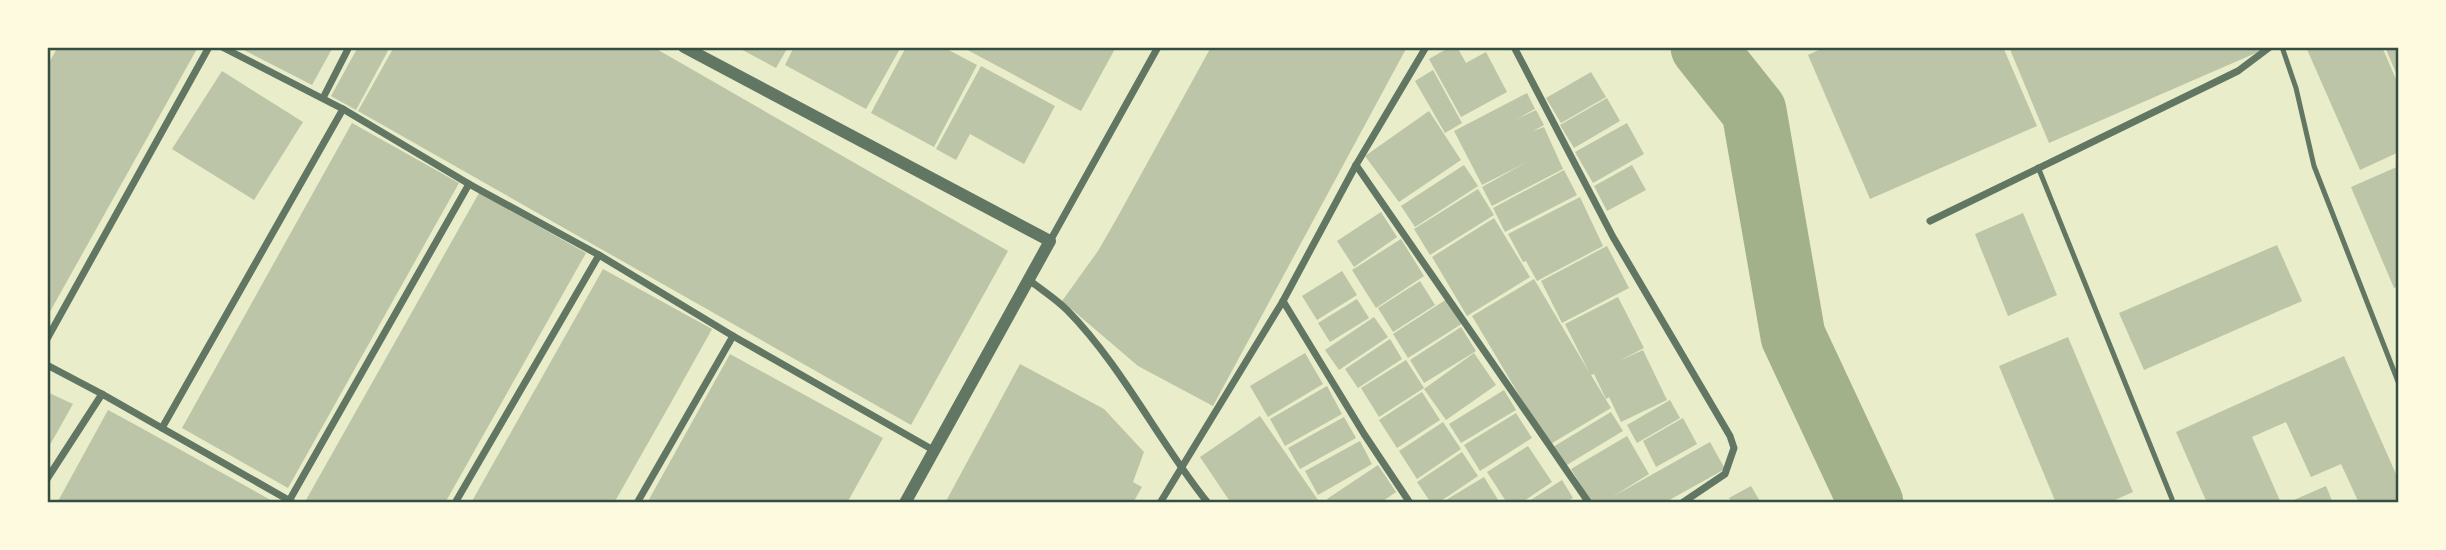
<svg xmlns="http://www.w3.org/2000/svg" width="2446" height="550" viewBox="0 0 2446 550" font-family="Helvetica,sans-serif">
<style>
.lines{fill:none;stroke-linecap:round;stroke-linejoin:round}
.river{stroke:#a3b18a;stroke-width:65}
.building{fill:#bcc5a7}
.service{stroke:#617663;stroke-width:5}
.minor{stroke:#617663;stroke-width:7}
.tertiary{stroke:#617663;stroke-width:12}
.neatline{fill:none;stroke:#344e41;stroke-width:2.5}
</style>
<rect width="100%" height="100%" fill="#e9edc9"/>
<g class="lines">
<!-- river -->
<polyline class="river" points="1703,47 1754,111 1793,336 1871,503"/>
</g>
<!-- building -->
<g class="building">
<polygon points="58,47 198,47 47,317 47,66"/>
<polygon points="238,47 333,47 312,85"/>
<polygon points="358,47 390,47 356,110 331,96"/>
<polygon points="394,47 653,47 1008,251 911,425 358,111"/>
<polygon points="737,47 788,47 776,68"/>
<polygon points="794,47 901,47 866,109 785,65"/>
<polygon points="906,47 943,47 977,65 934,147 871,113"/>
<polygon points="962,47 1116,47 1081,111"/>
<polygon points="1211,47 1407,47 1213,406 1138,366 1062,301 1098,251 1117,218"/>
<polygon points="1450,47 1457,47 1466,63 1486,52 1507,92 1461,117 1429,59"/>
<polygon points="1825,47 2003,47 2037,126 1870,199 1808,55"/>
<polygon points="2009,47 2264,47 2265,49 2049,143"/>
<polygon points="2306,47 2382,47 2399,86 2399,152 2360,170"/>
<polygon points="2385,47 2399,47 2399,80"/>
<polygon points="981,66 1055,106 1024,164 970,134 956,160 936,149"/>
<polygon points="1433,70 1462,123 1445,133 1415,81"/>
<polygon points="222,71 303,122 254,200 172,149"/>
<polygon points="1591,72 1606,97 1561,123 1546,98"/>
<polygon points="1527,93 1535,109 1515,120 1536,110 1544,125 1533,131 1544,127 1563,169 1492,206 1482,187 1527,162 1482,185 1454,131"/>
<polygon points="1607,98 1620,121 1574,148 1560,125"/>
<polygon points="1429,111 1461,160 1399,202 1365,156"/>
<polygon points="352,123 459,183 288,488 182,428"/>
<polygon points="1627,123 1644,154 1593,183 1575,152"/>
<polygon points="1464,165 1478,186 1415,227 1401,206"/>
<polygon points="1632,165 1646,190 1607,211 1594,186"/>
<polygon points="2399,166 2399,286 2394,288 2351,187"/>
<polygon points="1564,170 1577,195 1505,232 1493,208"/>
<polygon points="1478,189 1494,215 1430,255 1414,229"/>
<polygon points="479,193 586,253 445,503 310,503 306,500"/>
<polygon points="1580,197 1603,246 1537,281 1526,261 1523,262 1508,234"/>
<polygon points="1381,212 1397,237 1354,267 1337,241"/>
<polygon points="2023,213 2057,295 2008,316 1975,234"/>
<polygon points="1494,218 1530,277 1467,316 1432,257"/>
<polygon points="1401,239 1424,276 1376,308 1352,270"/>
<polygon points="2277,245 2302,301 2144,370 2119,313"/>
<polygon points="1607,246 1629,288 1562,323 1541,281"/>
<polygon points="603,269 712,329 673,399 614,503 471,503"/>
<polygon points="1342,271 1357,295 1317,320 1302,296"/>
<polygon points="1534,279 1589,372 1565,324 1618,297 1644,348 1619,361 1643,350 1667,400 1621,422 1609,397 1606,399 1594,374 1591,375 1611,408 1549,445 1472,316"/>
<polygon points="1420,281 1435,305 1393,332 1378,308"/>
<polygon points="1357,299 1369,318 1330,342 1318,323"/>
<polygon points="1447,299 1463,323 1408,358 1393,334"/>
<polygon points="1374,317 1388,337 1339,370 1325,350"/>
<polygon points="1461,327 1476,351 1424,383 1410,360"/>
<polygon points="2068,337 2133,492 2108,503 2056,503 1999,366"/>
<polygon points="1390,339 1402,359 1358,388 1345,369"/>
<polygon points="1305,353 1323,384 1268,417 1250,386"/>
<polygon points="1474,353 1496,385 1446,420 1424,389"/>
<polygon points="730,354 883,438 847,503 647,503"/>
<polygon points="2344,356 2399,481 2399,503 2359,503 2341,464 2311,477 2286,422 2252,437 2281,503 2207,503 2176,432"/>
<polygon points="1406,360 1424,388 1379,417 1361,388"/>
<polygon points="1020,364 1104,409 1144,452 1133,482 1142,487 1133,503 945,503"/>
<polygon points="1327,386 1342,414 1285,446 1270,419"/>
<polygon points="1504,390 1516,410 1461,443 1449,424"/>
<polygon points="47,392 73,404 47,450"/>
<polygon points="1422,392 1440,420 1397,448 1379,420"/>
<polygon points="1670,400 1680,418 1637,443 1627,425"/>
<polygon points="108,410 134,424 276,503 57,503"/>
<polygon points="1611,412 1623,431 1565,466 1553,447"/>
<polygon points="1516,413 1532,438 1480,471 1464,445"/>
<polygon points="1260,416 1318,500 1313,503 1231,503 1200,457"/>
<polygon points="1344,417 1356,438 1300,469 1288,448"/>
<polygon points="1683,418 1697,444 1656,467 1643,441"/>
<polygon points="1443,422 1461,449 1417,479 1399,451"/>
<polygon points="1627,436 1649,474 1612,497 1710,442 1725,469 1664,503 1592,503 1571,469"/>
<polygon points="1360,441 1372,464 1318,495 1305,471"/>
<polygon points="1528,446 1552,482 1521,503 1507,503 1487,472"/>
<polygon points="1462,452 1478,476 1438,503 1431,503 1417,482"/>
<polygon points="1378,465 1396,492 1380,503 1329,503 1327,499"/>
<polygon points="1484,477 1500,503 1441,503"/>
<polygon points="1562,480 1573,498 1565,503 1526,503"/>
<polygon points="1751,486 1761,503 1732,503 1729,498"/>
<polygon points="2326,486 2333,503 2287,503"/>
</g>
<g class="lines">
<!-- service -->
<g class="service">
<polyline points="2282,47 2296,88 2314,166 2399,384"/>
<polyline points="2038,167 2172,499"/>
</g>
<!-- minor -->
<g class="minor">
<polyline points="222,47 343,109 469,184 599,255 733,336 935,451"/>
<polyline points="1514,47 1613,237 1730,436 1734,448 1725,474 1682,503"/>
<polyline points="323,98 349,47"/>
<polyline points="1356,165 1589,503"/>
<polyline points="1930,221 2238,71 2270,47"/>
<polyline points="1050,241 1158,47"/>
<path d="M1029 280C1042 290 1056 299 1067 310 1123 367 1158 441 1208 503"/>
<polyline points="1283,301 1364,434 1410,503"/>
<polyline points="47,339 209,47"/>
<polyline points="47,365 102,394 292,502"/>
<polyline points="162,428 343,109"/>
<polyline points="47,479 102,394"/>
<polyline points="289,501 469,184"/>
<polyline points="455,503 599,255"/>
<polyline points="637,503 733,336"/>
<polyline points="1160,503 1283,301 1356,165 1426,47"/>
</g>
<!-- tertiary -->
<polyline class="tertiary" points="684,47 1050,241 905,503"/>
</g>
<!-- border -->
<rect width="2446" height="550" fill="none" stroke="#fefae0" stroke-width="98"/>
<rect x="49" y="49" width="2348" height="452" class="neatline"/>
</svg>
